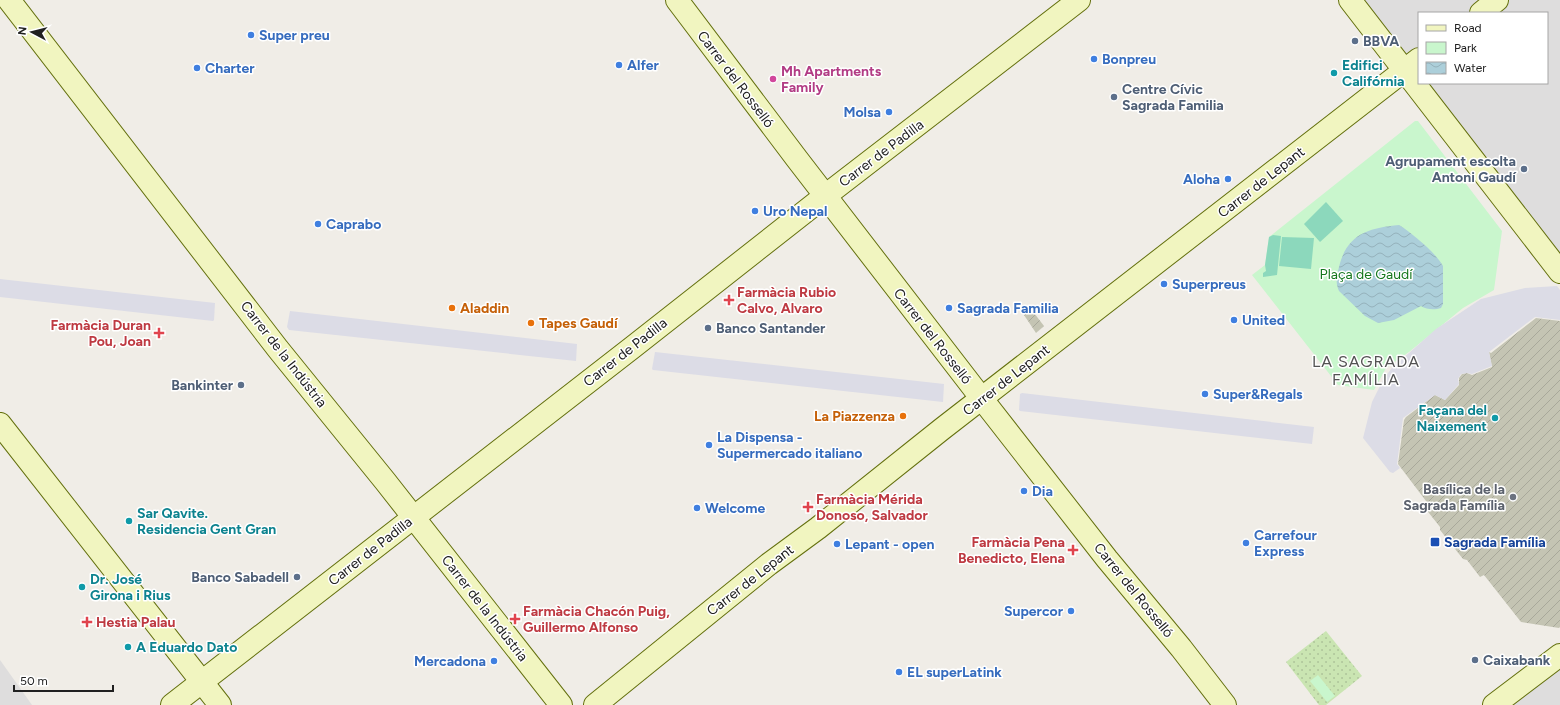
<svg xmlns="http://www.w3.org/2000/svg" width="1560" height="705" viewBox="0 0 1560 705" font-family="Figtree,sans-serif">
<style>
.residential{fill:#dedddd;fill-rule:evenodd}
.construction{fill:url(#construction-furrows)}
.grass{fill:url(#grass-dots)}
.park{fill:#c9f6cd}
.pitch{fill:#8cd8bc}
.plaza{fill:#dcdce6}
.water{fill:url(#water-waves)}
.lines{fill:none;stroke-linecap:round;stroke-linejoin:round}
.secondary-casing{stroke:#64700e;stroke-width:24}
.secondary{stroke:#f1f5c0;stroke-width:22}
.shop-dot{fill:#3f7fe0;stroke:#fff;stroke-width:1.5}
.service-dot{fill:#5c6f8a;stroke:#fff;stroke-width:1.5}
.culture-dot{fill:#0f9aa8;stroke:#fff;stroke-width:1.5}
.hotel-dot{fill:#d1479c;stroke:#fff;stroke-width:1.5}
.health-dot{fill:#e0444e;stroke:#fff;stroke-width:1.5}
.food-dot{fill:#e8710a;stroke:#fff;stroke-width:1.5}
.worship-dot{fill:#6b7280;stroke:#fff;stroke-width:1.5}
.transit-dot{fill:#1a4fb4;stroke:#fff;stroke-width:1.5}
.labels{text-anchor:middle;stroke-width:3;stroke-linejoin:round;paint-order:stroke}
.shop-label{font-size:14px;font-weight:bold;fill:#366cbe;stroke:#fff;text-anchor:start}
.service-label{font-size:14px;font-weight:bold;fill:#4e5e75;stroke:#fff;text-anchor:start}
.culture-label{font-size:14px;font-weight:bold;fill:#0d838f;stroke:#fff;text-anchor:start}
.hotel-label{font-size:14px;font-weight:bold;fill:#b23c85;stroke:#fff;text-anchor:start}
.street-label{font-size:14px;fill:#202020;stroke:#fff}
.park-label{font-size:14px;fill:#15771e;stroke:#fff}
.health-label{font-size:14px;font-weight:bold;fill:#be3a42;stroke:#fff;text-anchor:start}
.food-label{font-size:14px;font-weight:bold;fill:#c56008;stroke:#fff;text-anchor:start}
.worship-label{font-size:14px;font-weight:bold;fill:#5b616d;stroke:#fff;text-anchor:end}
.transit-label{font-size:14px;font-weight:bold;fill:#164399;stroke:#fff;text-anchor:start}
.quarter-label{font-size:16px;letter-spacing:1px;fill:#535353;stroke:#fff}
</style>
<defs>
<pattern id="construction-furrows" width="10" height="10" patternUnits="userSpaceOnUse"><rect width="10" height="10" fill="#c4c4b3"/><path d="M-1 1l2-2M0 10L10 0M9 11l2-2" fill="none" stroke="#a8a89a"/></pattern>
<pattern id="grass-dots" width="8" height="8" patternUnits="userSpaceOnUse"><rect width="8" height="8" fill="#cae5b2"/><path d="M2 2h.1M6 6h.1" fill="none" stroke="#adc499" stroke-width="1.8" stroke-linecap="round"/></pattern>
<pattern id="water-waves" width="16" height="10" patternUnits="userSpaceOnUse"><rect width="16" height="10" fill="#accfda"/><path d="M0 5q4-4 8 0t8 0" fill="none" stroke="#94b1bb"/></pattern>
</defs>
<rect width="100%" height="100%" fill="#f0ede7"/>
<!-- residential -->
<g class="residential">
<path d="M1350 0H1560V272ZM1419 13H1547V83H1419Z"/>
<polygon points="1560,655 1560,705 1494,705"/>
<polygon points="0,660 32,705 0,705"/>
</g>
<!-- construction -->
<g class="construction">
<polygon points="1031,309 1044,326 1036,333 1024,315"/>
<polygon points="1536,318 1560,321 1560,627 1559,628 1521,622 1484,575 1480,577 1467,560 1463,559 1440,530 1440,527 1425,508 1429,505 1398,464 1404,420 1406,417 1435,395 1445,400 1459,385 1459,378 1462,374 1467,373 1472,375 1492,367 1489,352 1491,353"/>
</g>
<!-- grass -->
<polygon class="grass" points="1326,631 1362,676 1326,705 1319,705 1286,662"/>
<!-- park -->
<g class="park">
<polygon points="1415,121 1418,121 1502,231 1494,290 1463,308 1409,352 1386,368 1374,390 1338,385 1252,275 1265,265 1269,237"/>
<polygon points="1318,675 1335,696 1327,702 1310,681"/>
</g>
<!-- pitch -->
<g class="pitch">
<polygon points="1326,202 1343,221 1320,242 1304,224"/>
<polygon points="1273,235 1281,236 1277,275 1263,277 1263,273 1266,271 1265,265 1269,237"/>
<polygon points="1282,237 1314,238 1311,269 1279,266"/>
</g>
<!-- plaza -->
<g class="plaza">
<polygon points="0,279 215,303 214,320 213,321 0,297"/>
<polygon points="1557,286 1560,290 1560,320 1535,317 1489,352 1492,366 1472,374 1467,373 1461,374 1458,379 1459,384 1445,400 1435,395 1403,418 1397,464 1400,468 1393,473 1390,472 1363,438 1372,402 1383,380 1391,369 1436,329 1481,299 1525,288"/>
<polygon points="290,311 577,344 576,361 289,330 287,327"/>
<polygon points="655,352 944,384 943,402 653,370 652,369"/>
<polygon points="1022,393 1314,427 1312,444 1020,411 1019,410 1020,394"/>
</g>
<!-- water -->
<path class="water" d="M1399 225C1412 233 1436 253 1443 266V304L1441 308C1435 310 1427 310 1421 306L1394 320 1378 323 1365 316 1339 291C1335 283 1337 275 1339 267 1347 234 1368 228 1399 225Z"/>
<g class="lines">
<defs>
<g id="secondary">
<polyline points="9,0 278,349 385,481 561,705"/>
<polyline points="677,0 797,159 982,399 1107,559 1181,648 1225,705"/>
<polyline points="1350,0 1560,272"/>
<polyline points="1481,13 1497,0"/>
<polyline points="0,424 220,705"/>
<polyline points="172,705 633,347 825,196 1079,0"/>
<polyline points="595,705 769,564 818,528 942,429 1419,59"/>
<polyline points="1494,705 1560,655"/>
</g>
</defs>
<!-- secondary casing -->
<use href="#secondary" class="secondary-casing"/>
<!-- secondary -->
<use href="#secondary" class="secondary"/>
</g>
<!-- markers -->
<g class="shop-dot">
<circle cx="251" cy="35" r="4"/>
<circle cx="1094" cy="59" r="4"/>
<circle cx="619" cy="65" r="4"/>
<circle cx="197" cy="68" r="4"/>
<circle cx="889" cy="112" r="4"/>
<circle cx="1228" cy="179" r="4"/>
<circle cx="755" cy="211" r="4"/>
<circle cx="318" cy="224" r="4"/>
<circle cx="1164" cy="284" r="4"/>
<circle cx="949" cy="308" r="4"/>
<circle cx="1234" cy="320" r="4"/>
<circle cx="1205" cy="394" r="4"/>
<circle cx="709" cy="445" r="4"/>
<circle cx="1024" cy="491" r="4"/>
<circle cx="697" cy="508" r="4"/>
<circle cx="1246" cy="543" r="4"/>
<circle cx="837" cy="544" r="4"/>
<circle cx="1071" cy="611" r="4"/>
<circle cx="494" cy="661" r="4"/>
<circle cx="899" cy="672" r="4"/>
</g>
<g class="service-dot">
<circle cx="1355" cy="41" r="4"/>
<circle cx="1114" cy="97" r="4"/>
<circle cx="1524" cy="169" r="4"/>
<circle cx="708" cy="328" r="4"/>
<circle cx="241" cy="385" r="4"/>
<circle cx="297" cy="577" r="4"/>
<circle cx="1475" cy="660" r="4"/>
</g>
<g class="culture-dot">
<circle cx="1334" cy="73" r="4"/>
<circle cx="1495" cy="418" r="4"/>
<circle cx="129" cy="521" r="4"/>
<circle cx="82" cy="587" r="4"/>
<circle cx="128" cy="647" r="4"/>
</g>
<circle class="hotel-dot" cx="773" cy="79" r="4"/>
<g class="health-dot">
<path d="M727 294h4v4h4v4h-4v4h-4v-4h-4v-4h4z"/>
<path d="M157 327h4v4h4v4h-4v4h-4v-4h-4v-4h4z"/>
<path d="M806 501h4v4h4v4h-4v4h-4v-4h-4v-4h4z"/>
<path d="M1071 544h4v4h4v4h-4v4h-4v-4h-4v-4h4z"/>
<path d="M513 613h4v4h4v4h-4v4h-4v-4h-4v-4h4z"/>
<path d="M85 616h4v4h4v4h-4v4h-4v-4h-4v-4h4z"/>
</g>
<g class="food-dot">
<circle cx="452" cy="308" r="4"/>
<circle cx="531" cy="323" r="4"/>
<circle cx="903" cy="416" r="4"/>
</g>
<circle class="worship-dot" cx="1513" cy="497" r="4"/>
<rect class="transit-dot" x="1430" y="537" width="10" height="10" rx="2"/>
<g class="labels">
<!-- shop labels -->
<g class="shop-label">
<text x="259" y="40">Super preu</text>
<text x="1102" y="64">Bonpreu</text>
<text x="627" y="70">Alfer</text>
<text x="205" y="73">Charter</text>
<text x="881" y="117" text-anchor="end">Molsa</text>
<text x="1220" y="184" text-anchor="end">Aloha</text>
<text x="763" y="216">Uro Nepal</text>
<text x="326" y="229">Caprabo</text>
<text x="1172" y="289">Superpreus</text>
<text x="957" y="313">Sagrada Familia</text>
<text x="1242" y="325">United</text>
<text x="1213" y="399">Super&amp;Regals</text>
<text x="717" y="442">La Dispensa -<tspan x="717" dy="16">Supermercado italiano</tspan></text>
<text x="1032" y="496">Dia</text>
<text x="705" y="513">Welcome</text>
<text x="1254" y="540">Carrefour<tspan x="1254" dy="16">Express</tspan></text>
<text x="845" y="549">Lepant - open</text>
<text x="1063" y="616" text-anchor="end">Supercor</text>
<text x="486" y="666" text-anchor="end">Mercadona</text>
<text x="907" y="677">EL superLatink</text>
</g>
<!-- service labels -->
<g class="service-label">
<text x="1363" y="46">BBVA</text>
<text x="1122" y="94">Centre Cívic<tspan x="1122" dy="16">Sagrada Familia</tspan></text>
<text x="1516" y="166" text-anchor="end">Agrupament escolta<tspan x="1516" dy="16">Antoni Gaudí</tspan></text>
<text x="716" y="333">Banco Santander</text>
<text x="233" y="390" text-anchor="end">Bankinter</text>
<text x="289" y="582" text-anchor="end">Banco Sabadell</text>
<text x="1483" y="665">Caixabank</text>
</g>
<!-- culture labels -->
<g class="culture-label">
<text x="1342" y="70">Edifici<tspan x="1342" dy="16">Califórnia</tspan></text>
<text x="1487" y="415" text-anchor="end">Façana del<tspan x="1487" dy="16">Naixement</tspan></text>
<text x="137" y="518">Sar Qavite.<tspan x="137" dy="16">Residencia Gent Gran</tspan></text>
<text x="90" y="584">Dr. José<tspan x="90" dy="16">Girona i Rius</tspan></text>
<text x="136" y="652">A Eduardo Dato</text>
</g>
<!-- hotel labels -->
<g class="hotel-label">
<text x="781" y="76">Mh Apartments<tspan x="781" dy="16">Family</tspan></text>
</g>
<!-- street labels -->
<g class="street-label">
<text transform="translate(736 79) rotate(53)" y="5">Carrer del Rosselló</text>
<text transform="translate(881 153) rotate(-37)" y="5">Carrer de Padilla</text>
<text transform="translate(1261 182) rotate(-38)" y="5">Carrer de Lepant</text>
<text transform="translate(933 336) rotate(52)" y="5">Carrer del Rosselló</text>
<text transform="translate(625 352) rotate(-38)" y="5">Carrer de Padilla</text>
<text transform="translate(284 354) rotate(52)" y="5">Carrer de la Indústria</text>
<text transform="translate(1006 380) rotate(-38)" y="5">Carrer de Lepant</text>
<text transform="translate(370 551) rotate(-38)" y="5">Carrer de Padilla</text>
<text transform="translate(750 580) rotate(-38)" y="5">Carrer de Lepant</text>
<text transform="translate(1134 590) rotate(51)" y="5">Carrer del Rosselló</text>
<text transform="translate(485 608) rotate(52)" y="5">Carrer de la Indústria</text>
</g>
<!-- park labels -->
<g class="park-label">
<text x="1366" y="279">Plaça de Gaudí</text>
</g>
<!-- health labels -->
<g class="health-label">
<text x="737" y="297">Farmàcia Rubio<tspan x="737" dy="16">Calvo, Alvaro</tspan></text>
<text x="151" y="330" text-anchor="end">Farmàcia Duran<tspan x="151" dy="16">Pou, Joan</tspan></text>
<text x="816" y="504">Farmàcia Mérida<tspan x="816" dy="16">Donoso, Salvador</tspan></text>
<text x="1065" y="547" text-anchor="end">Farmàcia Pena<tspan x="1065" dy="16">Benedicto, Elena</tspan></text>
<text x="523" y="616">Farmàcia Chacón Puig,<tspan x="523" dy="16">Guillermo Alfonso</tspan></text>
<text x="96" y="627">Hestia Palau</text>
</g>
<!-- food labels -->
<g class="food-label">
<text x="460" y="313">Aladdin</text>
<text x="539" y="328">Tapes Gaudí</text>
<text x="895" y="421" text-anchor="end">La Piazzenza</text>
</g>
<!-- worship labels -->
<g class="worship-label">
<text x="1505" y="494">Basílica de la<tspan x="1505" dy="16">Sagrada Família</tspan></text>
</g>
<!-- transit labels -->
<g class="transit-label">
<text x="1444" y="547">Sagrada Família</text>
</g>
<!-- quarter labels -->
<g class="quarter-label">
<text x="1366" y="367">LA SAGRADA<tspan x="1366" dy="18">FAMÍLIA</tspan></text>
</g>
</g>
<!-- legend -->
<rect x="1418" y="12" width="130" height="72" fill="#ffffff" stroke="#a6a6a6"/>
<rect x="1426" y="25" width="20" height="6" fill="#f1f5c0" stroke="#a6a6a6"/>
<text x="1454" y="32" font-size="12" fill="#202020">Road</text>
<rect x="1426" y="42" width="20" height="12" fill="#c9f6cd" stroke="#a6a6a6"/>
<text x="1454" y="52" font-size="12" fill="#202020">Park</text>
<rect x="1426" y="62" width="20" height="12" fill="url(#water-waves)" stroke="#a6a6a6"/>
<text x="1454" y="72" font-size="12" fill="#202020">Water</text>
<!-- north arrow -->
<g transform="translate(32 32) rotate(277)" stroke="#ffffff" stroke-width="3" paint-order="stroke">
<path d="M0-3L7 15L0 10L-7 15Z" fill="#202020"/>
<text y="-6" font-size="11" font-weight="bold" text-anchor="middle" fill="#202020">N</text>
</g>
<!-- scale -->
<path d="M14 685v6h99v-6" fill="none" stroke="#202020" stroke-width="2"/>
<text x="20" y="685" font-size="12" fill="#202020" stroke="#ffffff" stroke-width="3" paint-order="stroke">50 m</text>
</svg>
